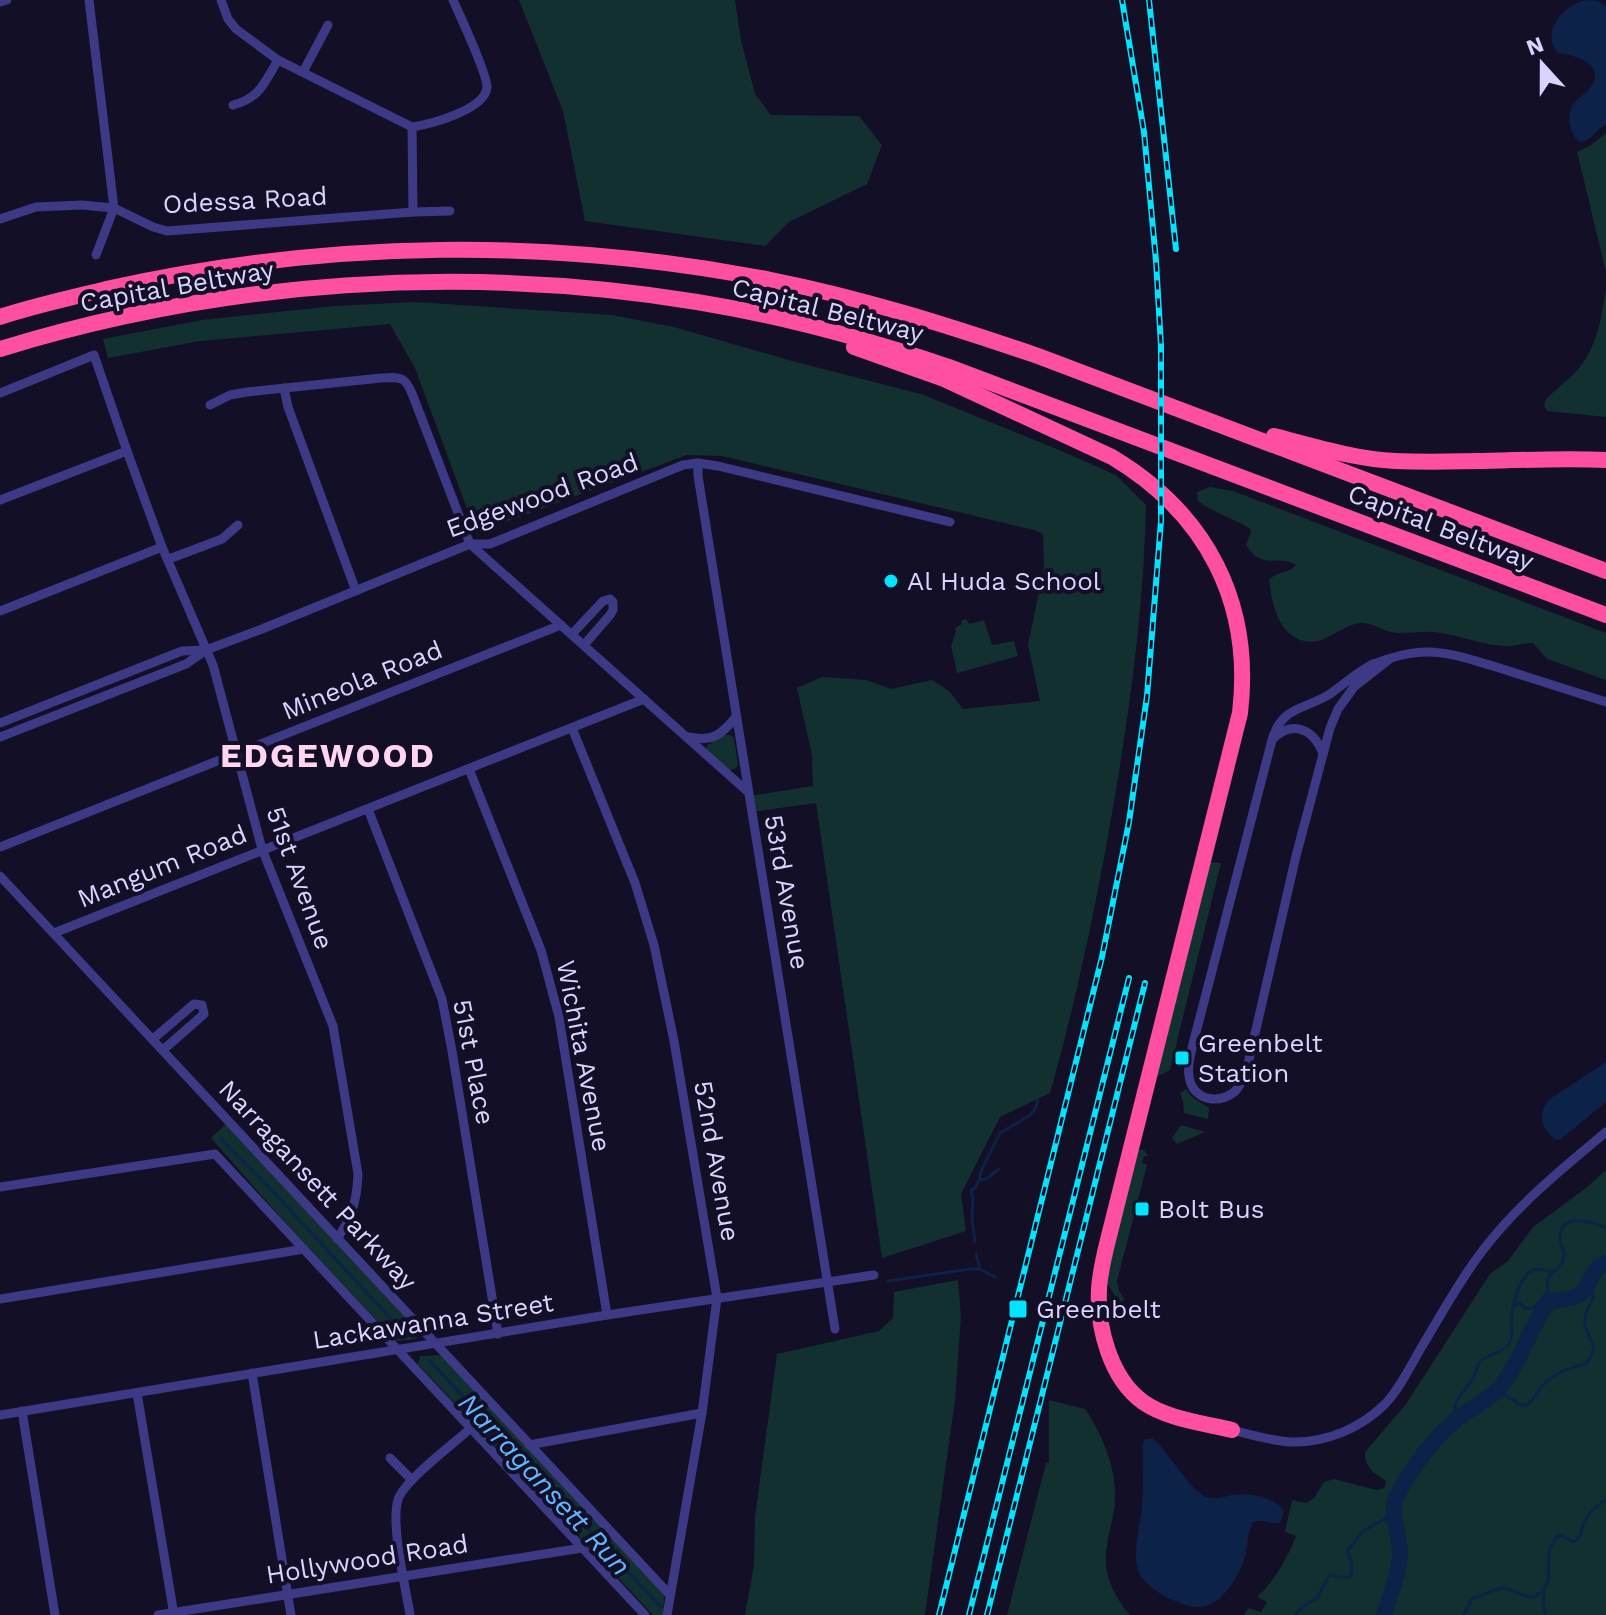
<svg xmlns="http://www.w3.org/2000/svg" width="1606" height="1615" viewBox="0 0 1606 1615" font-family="'Work Sans',sans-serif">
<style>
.green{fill:#12302f}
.water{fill:#0c2248}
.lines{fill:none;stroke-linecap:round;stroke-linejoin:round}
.stream{stroke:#0c2248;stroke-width:3}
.river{stroke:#0c2248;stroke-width:16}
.street{stroke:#3d3a85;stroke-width:9}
.highway{stroke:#ff4fa3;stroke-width:16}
.rail-casing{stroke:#00e5ff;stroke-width:6}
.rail{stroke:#130f26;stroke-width:3;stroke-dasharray:9;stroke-linecap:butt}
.poi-dot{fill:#00e5ff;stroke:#130f26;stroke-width:3}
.labels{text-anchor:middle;stroke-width:8;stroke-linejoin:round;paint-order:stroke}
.street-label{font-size:26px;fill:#d9d4ff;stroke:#130f26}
.poi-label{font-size:26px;fill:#d9d4ff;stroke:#130f26;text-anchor:start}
.water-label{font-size:28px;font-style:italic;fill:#62b6ff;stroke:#130f26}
.district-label{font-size:34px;font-weight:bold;letter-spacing:2px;fill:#ffd6f0;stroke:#130f26}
</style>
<rect width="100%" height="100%" fill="#130f26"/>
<!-- green -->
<g class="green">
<polygon points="519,0 735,0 741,40 755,94 771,115 859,116 882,145 867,184 789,222 765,246 585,221 563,111"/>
<polygon points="1606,133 1606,272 1577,152 1591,145"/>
<path d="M1606 289V417L1547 411 1544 405 1546 399C1558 387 1574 376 1583 363 1598 342 1602 314 1606 289Z"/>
<path d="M415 302 612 315 674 327 792 361 921 394 1052 447 1116 475 1146 505C1144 607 1130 708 1113 808 1096 904 1077 999 1050 1093L1000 1117 961 1194 966 1231 882 1258 816 803 751 812 749 796 813 786 812 755 797 688 822 677 866 680 891 689 932 680 949 691 963 709 1040 701 1028 645 1044 568 1043 534 1034 530 722 456 687 455 476 533 415 368 390 324 200 341 108 358 103 339 202 320 335 306Z"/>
<path d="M1210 487 1233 491 1606 633V680L1547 659 1533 643C1523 643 1513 647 1503 646 1480 644 1458 635 1435 632 1423 631 1411 633 1398 633 1386 633 1374 623 1362 623 1339 624 1324 650 1298 639 1276 629 1272 601 1269 580 1276 571 1289 574 1296 565 1276 553 1263 572 1246 545L1251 532 1249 528C1232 518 1214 513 1198 501L1197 492Z"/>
<polygon points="966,619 969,624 984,620 992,645 1014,641 1018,656 957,673 951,646 956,631 955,628 962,624 961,621"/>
<polygon points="725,735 730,735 734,738 738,765 735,769 729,770 706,749 707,745"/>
<polygon points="1208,862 1221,863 1170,1070 1153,1079"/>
<polygon points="1186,1089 1192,1097 1209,1108 1208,1119 1184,1113 1183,1101 1180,1093"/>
<polygon points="226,1124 416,1329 418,1336 415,1339 396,1341 284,1221 211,1138"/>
<polygon points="1181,1125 1205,1132 1177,1144 1172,1138"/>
<polygon points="1137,1149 1144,1150 1148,1156 1144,1156 1142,1163 1147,1165 1117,1281 1119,1291 1124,1298 1123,1308 1105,1280"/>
<path d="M1606 1170V1615H1244L1248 1608 1261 1612 1267 1602 1257 1597C1275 1580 1287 1559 1296 1536L1285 1532 1292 1500 1306 1503 1314 1498 1324 1482 1334 1479 1377 1490 1384 1488 1386 1483 1385 1480C1373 1472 1364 1467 1365 1452L1406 1404 1490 1274 1508 1261 1533 1227 1586 1188Z"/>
<polygon points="958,1280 961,1316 955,1400 925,1615 745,1615 754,1565 755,1517 777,1354 879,1331 893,1318 894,1292"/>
<polygon points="441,1355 664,1594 663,1615 653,1615 418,1364 420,1356"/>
<path d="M1049 1400 1085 1409C1102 1434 1116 1467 1115 1497 1115 1514 1109 1530 1107 1546 1102 1573 1113 1595 1130 1615H1007L1046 1463H1049Z"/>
</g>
<!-- water -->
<g class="water">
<path d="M1585 0 1598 1 1606 6V125C1595 129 1593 141 1580 142 1569 134 1566 115 1574 103 1579 96 1588 93 1592 85 1605 63 1574 55 1558 53 1540 31 1562 7 1585 0Z"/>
<path d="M1606 1062V1102L1561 1139 1556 1140C1541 1129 1538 1115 1548 1100Z"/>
<path d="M1152 1438C1170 1452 1190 1492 1207 1497 1215 1500 1223 1497 1232 1495 1249 1492 1272 1497 1284 1510L1281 1522C1271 1526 1263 1518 1253 1522 1247 1534 1248 1545 1245 1557 1241 1570 1233 1584 1224 1594 1212 1608 1196 1610 1180 1603 1120 1579 1137 1555 1142 1504 1144 1484 1142 1463 1143 1443L1146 1439Z"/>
</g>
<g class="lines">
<!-- stream -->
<g class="stream">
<polyline points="221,1139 265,1183 407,1336"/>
<polyline points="979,1180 986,1179 999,1169"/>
<polyline points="975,1242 972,1220 973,1197 971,1190 975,1188 979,1180 981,1171 1000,1133 1029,1116 1035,1109 1038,1100"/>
<polyline points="976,1254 980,1269 995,1277"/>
<polyline points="888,1281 970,1269 980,1269"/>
<path d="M1551 1301C1538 1268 1562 1275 1564 1257 1565 1251 1560 1244 1560 1238 1561 1211 1591 1222 1606 1227"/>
<path d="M1514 1305 1520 1303 1526 1309C1536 1309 1542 1299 1547 1292"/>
<polyline points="429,1360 661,1607"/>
<path d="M1498 1390 1519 1404 1526 1406C1535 1400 1536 1392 1543 1385 1547 1381 1554 1376 1559 1373 1576 1362 1588 1373 1594 1347 1590 1339 1585 1331 1585 1322 1585 1301 1600 1307 1589 1280"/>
<path d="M1455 1421C1452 1395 1464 1395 1474 1376 1477 1370 1476 1364 1482 1360 1490 1353 1503 1353 1509 1344 1514 1336 1511 1328 1511 1320 1512 1307 1520 1274 1533 1270 1539 1268 1546 1270 1552 1272"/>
<polyline points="1544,1590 1543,1604 1546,1615"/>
<path d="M1295 1615 1302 1607 1317 1598 1329 1575 1349 1578C1355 1567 1349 1561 1348 1550L1363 1531 1385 1519 1393 1505"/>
<path d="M1464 1615 1472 1599 1494 1590 1505 1588 1528 1597 1536 1596 1544 1590 1548 1581 1549 1550 1556 1537 1562 1536 1574 1542C1582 1536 1580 1533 1583 1525 1587 1513 1596 1506 1606 1500"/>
</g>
<!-- river -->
<path class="river" d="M1384 1615C1390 1595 1398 1577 1400 1556 1401 1536 1388 1513 1397 1496 1409 1471 1435 1436 1457 1419 1471 1408 1490 1400 1501 1386 1521 1362 1528 1331 1546 1306 1553 1296 1569 1302 1579 1295 1593 1285 1588 1270 1606 1263"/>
<!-- street -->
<g class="street">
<polyline points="89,0 114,208 96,255"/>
<polyline points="221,0 228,19 236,29 278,60 412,127"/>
<polyline points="0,2 7,0"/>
<polyline points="303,72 328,25"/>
<path d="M233 105C260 98 264 83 278 60"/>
<path d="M412 127C431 124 484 110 487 88 488 75 460 16 453 0"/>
<polyline points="412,127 413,212"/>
<polyline points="0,219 36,207 82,205 114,208 153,227 167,231 413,212 450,211"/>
<polyline points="284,388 288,407 356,591"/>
<path d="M0 393 94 355 127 451 162 547 213 665 262 849 333 1026 358 1174C357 1201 352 1217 337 1239"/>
<path d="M210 405 230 395 247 392 381 378C402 377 405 376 413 396L470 544 748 792"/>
<polyline points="698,463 698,476 835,1329"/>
<polyline points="0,500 127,451"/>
<polyline points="169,559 222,539 238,525"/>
<polyline points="0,611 162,547"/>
<polyline points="572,634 603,601 610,599 613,602 613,610 610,615 584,645"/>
<path d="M1391 658 1354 687 1338 709 1330 728 1296 856 1248 1064C1245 1072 1243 1081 1238 1088 1223 1106 1192 1102 1189 1076 1187 1066 1191 1054 1193 1044L1272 740C1282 706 1304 710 1330 694 1344 684 1357 672 1373 664 1390 658 1408 652 1427 652 1450 652 1472 660 1493 666 1531 678 1568 690 1606 702"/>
<polyline points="0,723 182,651 203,650"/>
<polyline points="572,728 635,883 654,945 674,1041 717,1298 702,1413 667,1615"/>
<polyline points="0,737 186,664 206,650 262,629 470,544 490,544 683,465 698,463 718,466 950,522"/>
<path d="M689 737C713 742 721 735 736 717"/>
<path d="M1272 740C1292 719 1314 729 1323 754"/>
<polyline points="469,769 541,950 559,1017 607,1315"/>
<polyline points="368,809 442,999 452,1051 498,1334"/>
<polyline points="0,847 561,625"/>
<polyline points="0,876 670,1595"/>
<polyline points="54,933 644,699"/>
<polyline points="153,1039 194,1004 202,1005 204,1014 163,1050"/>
<polyline points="0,1187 215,1154 645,1615"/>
<polyline points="0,1299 304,1249"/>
<polyline points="252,1373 291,1615"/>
<polyline points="137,1393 174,1615"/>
<polyline points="22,1411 55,1615"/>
<polyline points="0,1415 607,1315 874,1275"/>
<path d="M1232 1430C1251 1435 1271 1441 1291 1442 1326 1443 1361 1428 1385 1404 1400 1388 1410 1367 1421 1348 1441 1315 1459 1281 1483 1250 1518 1204 1562 1169 1606 1132"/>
<polyline points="529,1445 702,1413"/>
<polyline points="390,1458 412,1480"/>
<polyline points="158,1615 582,1548"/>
<path d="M410 1615C406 1589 389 1519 399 1497 408 1478 453 1444 471 1428"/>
</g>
<!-- highway -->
<g class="highway">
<path d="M0 317C36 305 74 297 111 288 328 240 553 237 771 280 862 298 950 326 1038 356L1606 571"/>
<path d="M854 347 944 379 1112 457C1207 514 1253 603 1240 713L1108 1240C1104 1256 1100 1272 1099 1289 1097 1327 1110 1378 1143 1402 1167 1419 1203 1423 1232 1430"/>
<path d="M0 349C224 280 465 264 697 302 783 316 867 339 949 367L1606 615"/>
<path d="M1274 436C1313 446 1354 459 1395 461 1465 464 1536 457 1606 460"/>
</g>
<defs>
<g id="rail">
<polyline points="1149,0 1176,249"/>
<polyline points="939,1615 1102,957 1129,822 1147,696 1161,521 1161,346 1156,261 1144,132 1122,0"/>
<polyline points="969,1615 1129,978"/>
<polyline points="987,1615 1145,983"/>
</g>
</defs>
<!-- rail casing -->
<use href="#rail" class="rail-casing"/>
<!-- rail -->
<use href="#rail" class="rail"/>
</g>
<!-- markers -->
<g class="poi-dot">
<circle cx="891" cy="581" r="8"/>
<rect x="1174" y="1050" width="16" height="16" rx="4"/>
<rect x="1134" y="1201" width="16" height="16" rx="4"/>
<rect x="1008" y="1299" width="20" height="20" rx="4"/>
</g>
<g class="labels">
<!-- street labels -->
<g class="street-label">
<text transform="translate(245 200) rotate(-3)" y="9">Odessa Road</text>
<text transform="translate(177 286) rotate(-10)" y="9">Capital Beltway</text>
<text transform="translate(828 310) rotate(14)" y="9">Capital Beltway</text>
<text transform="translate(542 495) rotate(-20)" y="9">Edgewood Road</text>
<text transform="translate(1441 527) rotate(21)" y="9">Capital Beltway</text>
<text transform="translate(362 680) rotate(-22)" y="9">Mineola Road</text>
<text transform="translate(162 866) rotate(-22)" y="9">Mangum Road</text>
<text transform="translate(300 878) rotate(70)" y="9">51st Avenue</text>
<text transform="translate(787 892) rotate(80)" y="9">53rd Avenue</text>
<text transform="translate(584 1056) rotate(79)" y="9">Wichita Avenue</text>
<text transform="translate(474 1062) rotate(79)" y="9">51st Place</text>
<text transform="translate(717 1161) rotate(80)" y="9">52nd Avenue</text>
<text transform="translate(318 1185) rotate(47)" y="9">Narragansett Parkway</text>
<text transform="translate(433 1321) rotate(-9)" y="9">Lackawanna Street</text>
<text transform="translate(367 1559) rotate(-9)" y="9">Hollywood Road</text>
</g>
<!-- poi labels -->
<g class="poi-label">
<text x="907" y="590">Al Huda School</text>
<text x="1198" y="1052">Greenbelt<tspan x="1198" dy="30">Station</tspan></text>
<text x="1158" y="1218">Bolt Bus</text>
<text x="1036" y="1318">Greenbelt</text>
</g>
<!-- water labels -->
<g class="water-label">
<text transform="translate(545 1484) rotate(47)" y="10">Narragansett Run</text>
</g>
<!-- district labels -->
<g class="district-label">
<text x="328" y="767">EDGEWOOD</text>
</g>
</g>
<!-- north arrow -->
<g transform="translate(1542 64) rotate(339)" stroke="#130f26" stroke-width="6" paint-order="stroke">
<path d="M0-6L14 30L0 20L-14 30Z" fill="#d9d4ff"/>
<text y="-12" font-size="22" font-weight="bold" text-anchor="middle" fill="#d9d4ff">N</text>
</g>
</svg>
